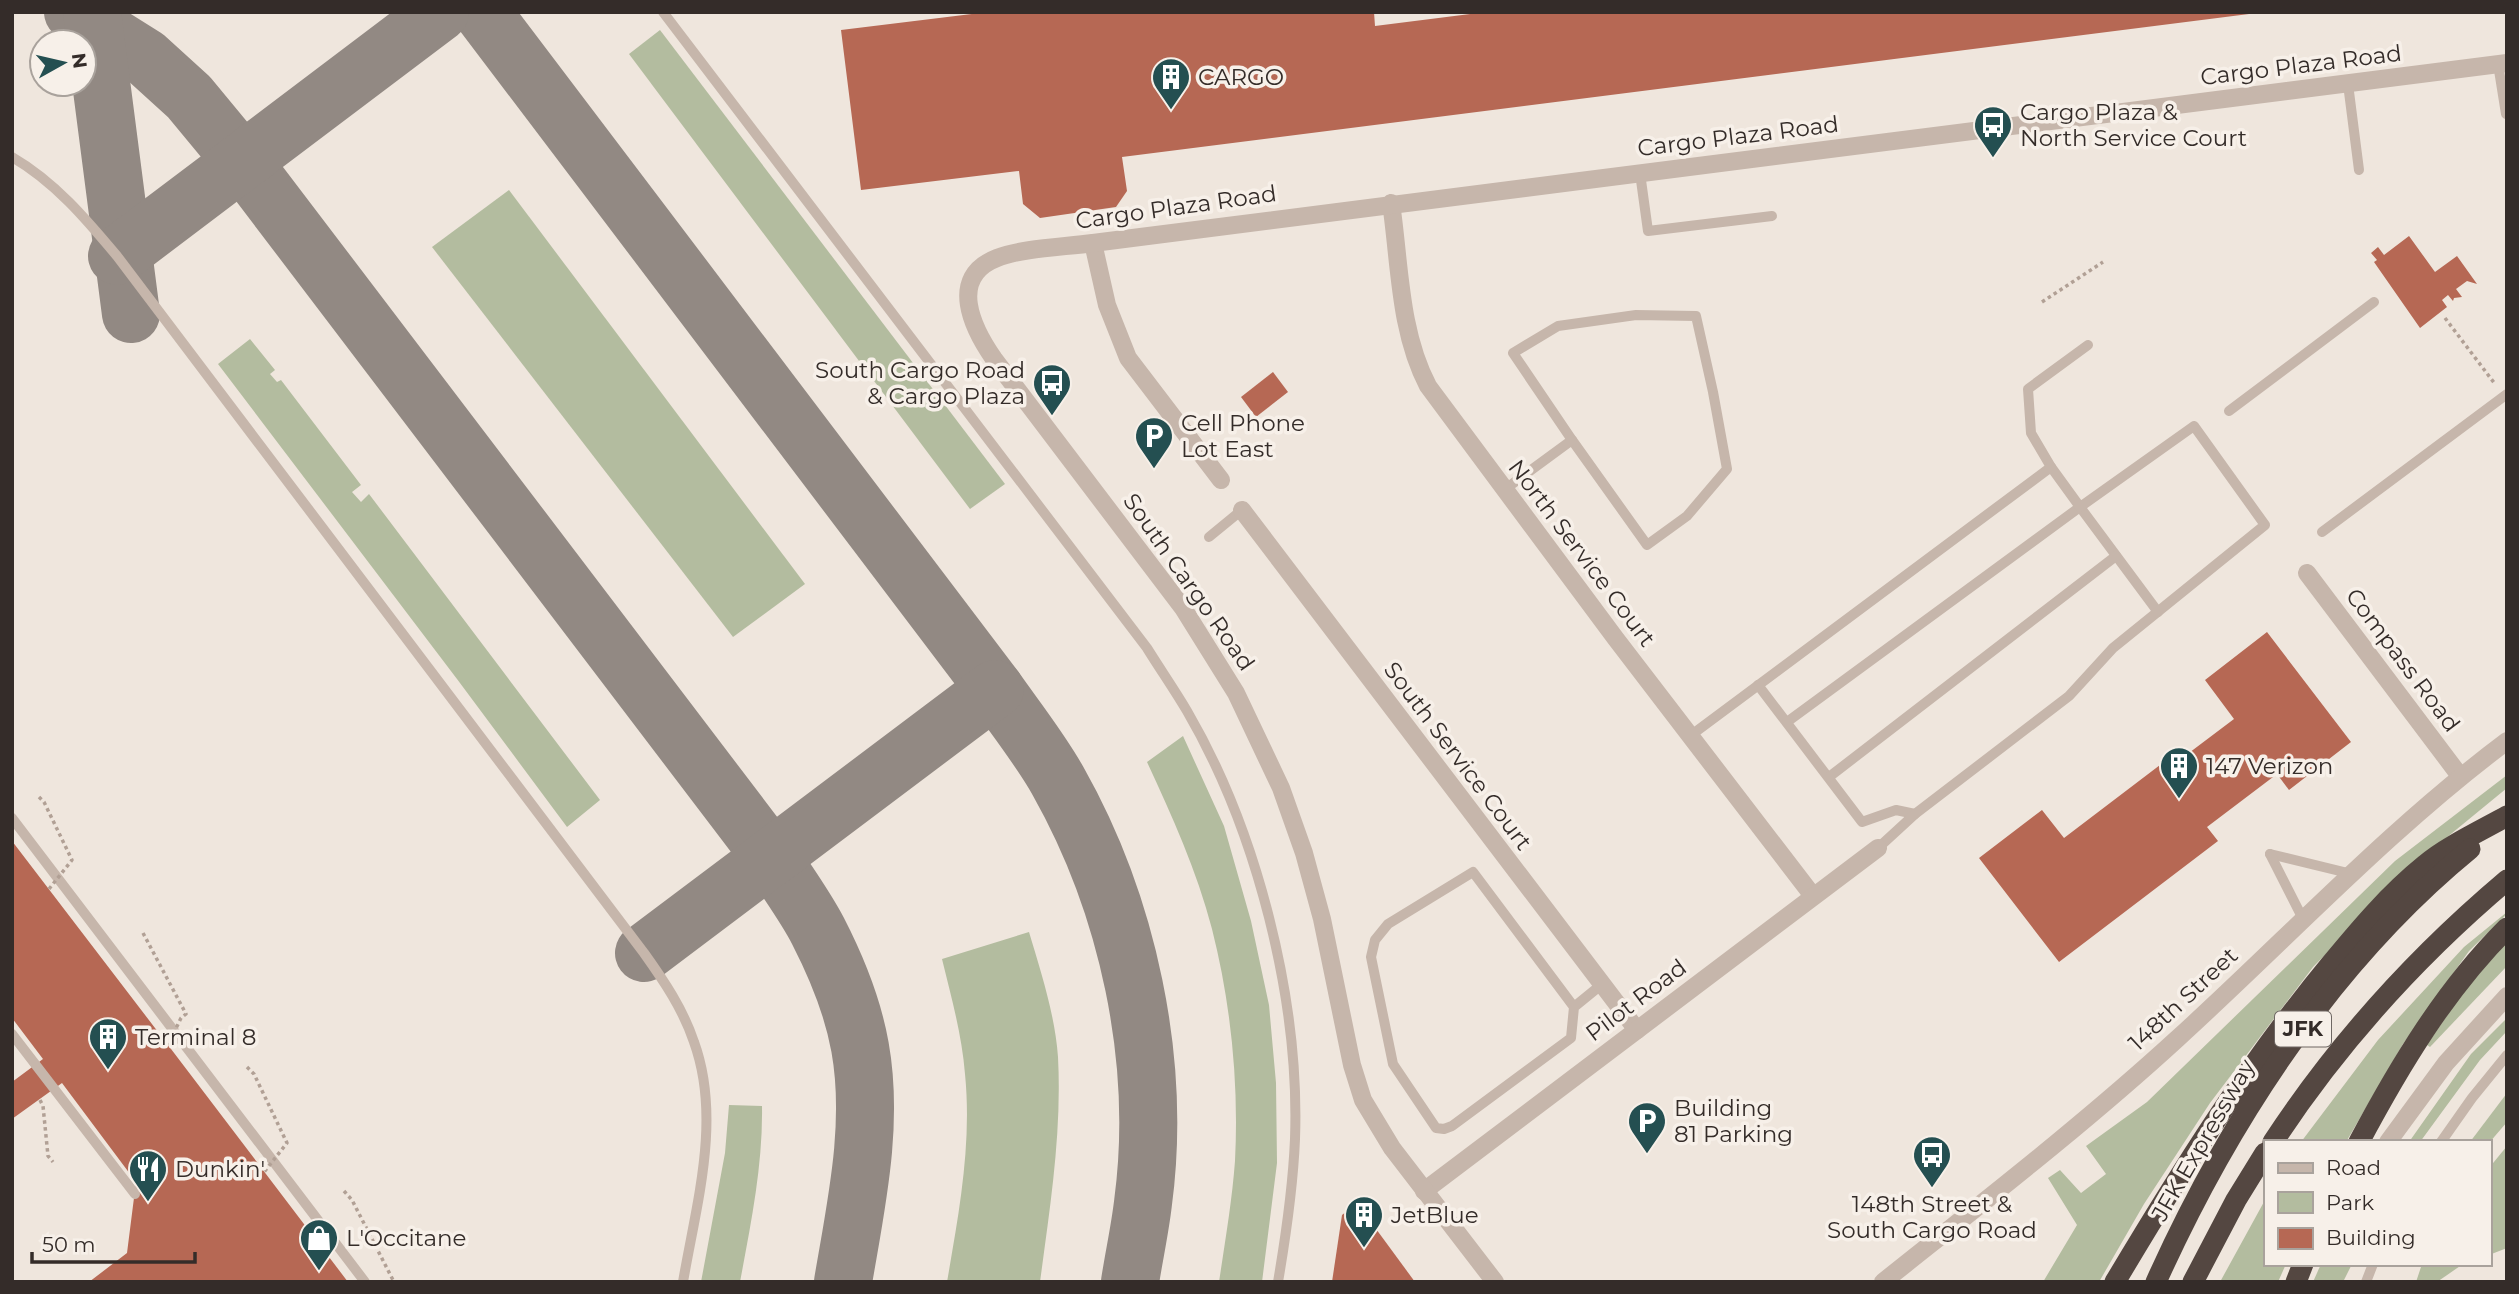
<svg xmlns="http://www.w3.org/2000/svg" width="2519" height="1294" viewBox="0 0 2519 1294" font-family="Montserrat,sans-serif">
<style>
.green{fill:#b3bc9f}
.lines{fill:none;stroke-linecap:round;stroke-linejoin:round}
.taxiway{stroke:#928983;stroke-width:58}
.building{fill:#b66854}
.path{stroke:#b1a095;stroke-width:3.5;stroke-dasharray:3.5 3.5;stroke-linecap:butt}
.lane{stroke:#c6b6ab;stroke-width:10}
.street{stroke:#c6b6ab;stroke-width:18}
.highway{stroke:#544741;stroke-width:21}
.path-bridge{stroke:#b1a095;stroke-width:3.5;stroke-dasharray:3.5 3.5;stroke-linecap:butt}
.labels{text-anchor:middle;stroke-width:7;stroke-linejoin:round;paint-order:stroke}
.shield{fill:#f7f0e9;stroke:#6e6763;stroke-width:2}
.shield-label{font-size:21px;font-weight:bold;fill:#342c29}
.street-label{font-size:23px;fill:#342c29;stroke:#f7f0e9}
.poi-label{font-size:23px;fill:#342c29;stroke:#f7f0e9;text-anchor:start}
</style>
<rect width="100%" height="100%" fill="#efe6dd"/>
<!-- green -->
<g class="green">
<polygon points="660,30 1005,484 970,509 629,54"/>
<polygon points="509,190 805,584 733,637 432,247"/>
<polygon points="250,339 275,370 270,374 277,382 281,380 361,485 352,492 361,502 369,494 600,800 567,827 457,679 218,364"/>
<path d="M1183 736 1224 826 1251 921 1269 1005 1276 1083 1277 1163 1262 1282H1219C1225 1242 1232 1201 1235 1161 1239 1084 1231 1004 1212 929 1197 871 1172 816 1147 762Z"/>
<polygon points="2507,775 2507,788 2418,861 2313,967 2210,1103 2144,1204 2099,1282 2043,1282 2077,1225 2048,1178 2060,1170 2081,1193 2106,1174 2086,1146 2147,1102 2395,861"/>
<polygon points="2507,912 2507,914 2469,951 2403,1044 2346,1142 2301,1142 2378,1040 2464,947"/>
<path d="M1029 932C1041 972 1055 1015 1058 1057 1062 1133 1050 1207 1040 1282H947C959 1213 972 1144 965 1074 962 1035 951 996 942 959Z"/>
<polygon points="2507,940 2507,966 2430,1047 2427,1045 2465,989"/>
<polygon points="2507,1018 2507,1031 2480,1060 2420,1142 2409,1142 2471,1054"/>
<polygon points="2507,1093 2507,1122 2489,1143 2470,1142"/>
<path d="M729 1105 762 1106C763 1165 751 1223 740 1282H701L725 1153Z"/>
<polygon points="2507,1146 2507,1248 2489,1255 2489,1168"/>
<polygon points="2265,1200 2265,1264 2286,1264 2278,1282 2220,1282"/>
<polygon points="2321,1264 2352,1264 2343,1282 2313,1282"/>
<polygon points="2422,1264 2463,1264 2437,1282 2416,1282"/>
</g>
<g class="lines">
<!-- taxiway -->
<g class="taxiway">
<path d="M73 12 145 57 189 97 242 161 772 858C787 882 805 906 818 931 836 966 853 1008 860 1047 874 1125 856 1205 843 1282"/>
<polyline points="92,12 131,314"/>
<path d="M482 12 995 689C1016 719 1040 749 1058 781 1128 905 1162 1061 1143 1203 1140 1229 1134 1256 1130 1282"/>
<polyline points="117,256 440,12"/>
<polyline points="644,953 995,689"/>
</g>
</g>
<!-- building -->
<g class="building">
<polygon points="988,12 1374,12 1375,26 1486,12 2249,14 1122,157 1127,191 1116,207 1040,218 1023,204 1019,171 861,190 841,30"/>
<polygon points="2409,236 2435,272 2457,256 2477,284 2467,281 2456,289 2462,297 2454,298 2453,301 2448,295 2442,300 2447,307 2420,328 2374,262 2377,260 2371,253 2378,247 2384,255"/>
<polygon points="1273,372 1288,392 1256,417 1241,397"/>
<polygon points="2267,632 2351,742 2289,790 2277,774 2207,827 2218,841 2059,962 1979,858 2042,810 2064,838 2160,765 2165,771 2234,719 2205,680"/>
<polygon points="12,841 168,1045 348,1282 89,1282 127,1253 136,1182 62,1083 12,1119 12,1082 43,1059 12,1018"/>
<polygon points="1357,1203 1415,1282 1332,1282 1342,1215"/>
</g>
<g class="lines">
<!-- path -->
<g class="path">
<polyline points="2042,302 2103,262"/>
<polyline points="2445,318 2495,384"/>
<polyline points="40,1100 43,1106 48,1156 53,1162"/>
<polyline points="344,1191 352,1200 394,1282"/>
</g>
<!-- lane -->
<g class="lane">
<path d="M663 12 1147 648C1160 669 1174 689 1187 711 1257 831 1300 1000 1295 1139 1293 1187 1286 1235 1278 1282"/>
<polyline points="2498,64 2506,114"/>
<polyline points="2348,84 2359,170"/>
<path d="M12 157C55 182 86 219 117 256L644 953C664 981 683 1009 694 1042 722 1119 696 1205 683 1282"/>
<polyline points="1640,173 1648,231 1772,216"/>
<polygon points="1636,315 1696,316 1713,392 1727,469 1687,516 1647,545 1572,440 1513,353 1558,326"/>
<polyline points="2229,411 2374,302"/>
<polyline points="2051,467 2031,433 2028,389 2088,345"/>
<polyline points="1504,490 1572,440"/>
<polyline points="2322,532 2507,394"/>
<polyline points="1209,537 1242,510"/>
<polyline points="1758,685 1862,822 1896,810 1915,814"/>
<polyline points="1787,722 2080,507 2158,612"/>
<polyline points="1690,736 2051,467 2080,507 2194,426 2265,525 2113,648 2069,696 1915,814 1878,848"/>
<polyline points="1829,777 2116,556"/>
<polyline points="12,818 365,1282"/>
<polyline points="2270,854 2352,874"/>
<polyline points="2270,854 2303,919"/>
<polyline points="1574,1007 1473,872 1388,924 1375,940 1371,957 1393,1064 1436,1128 1444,1129 1452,1126 1571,1038 1574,1007 1601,985"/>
<polyline points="12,1034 135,1194"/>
<polyline points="2441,1142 2472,1098 2507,1055"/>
<polyline points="2366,1282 2373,1264"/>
</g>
<!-- street -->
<g class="street">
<path d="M1391 203C1400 264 1399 331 1428 386L1616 639 1813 896"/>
<polyline points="1093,243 1107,305 1128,358 1221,480"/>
<polyline points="1242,510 1637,1030"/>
<polyline points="2307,573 2460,776"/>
<polyline points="2388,1142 2446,1063 2507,996"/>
<polyline points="1424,1191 1878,848"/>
<path d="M1495 1282 1392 1148 1363 1100 1352 1065 1322 919 1304 853 1281 788 1236 693 1183 608 994 359C973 329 947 277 997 258 1022 248 1065 247 1093 243L2507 63"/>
<path d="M1883 1282C1982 1203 2083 1125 2177 1039 2287 939 2388 830 2507 741"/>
</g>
<!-- highway -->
<g class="highway">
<path d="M2273 1142C2338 1043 2417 956 2507 880"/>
<path d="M2359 1142C2400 1065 2445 990 2507 928"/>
<path d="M2115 1282C2180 1173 2248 1064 2330 965 2359 930 2389 894 2425 865 2446 847 2482 830 2507 816"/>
<path d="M2156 1282C2229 1120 2332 962 2470 849"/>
<polyline points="2193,1282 2236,1200 2265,1153"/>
<polyline points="2296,1282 2303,1264"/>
</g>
<!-- path-bridge -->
<g class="path-bridge">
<polyline points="39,797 44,802 72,860 49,889"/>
<polyline points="143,933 186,1014 181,1018 168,1045"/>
<polyline points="247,1067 254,1074 287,1143 264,1172"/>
</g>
</g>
<!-- icons -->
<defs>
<symbol id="building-pin" viewBox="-11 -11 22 30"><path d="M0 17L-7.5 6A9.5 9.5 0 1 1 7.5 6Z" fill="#244f51" stroke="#f7f0e9"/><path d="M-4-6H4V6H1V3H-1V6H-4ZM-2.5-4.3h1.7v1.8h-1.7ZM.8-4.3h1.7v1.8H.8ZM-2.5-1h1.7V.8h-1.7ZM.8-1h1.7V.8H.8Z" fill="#fff"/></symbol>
<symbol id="bus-pin" viewBox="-11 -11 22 30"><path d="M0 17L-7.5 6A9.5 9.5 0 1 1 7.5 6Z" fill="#244f51" stroke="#f7f0e9"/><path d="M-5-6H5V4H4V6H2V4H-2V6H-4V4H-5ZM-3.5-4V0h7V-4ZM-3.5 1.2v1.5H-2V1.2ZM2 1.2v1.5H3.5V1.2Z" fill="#fff"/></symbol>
<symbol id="parking-pin" viewBox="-11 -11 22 30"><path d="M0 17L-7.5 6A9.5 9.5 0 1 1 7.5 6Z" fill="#244f51" stroke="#f7f0e9"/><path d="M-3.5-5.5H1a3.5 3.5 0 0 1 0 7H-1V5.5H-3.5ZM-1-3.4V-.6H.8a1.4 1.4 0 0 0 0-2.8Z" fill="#fff"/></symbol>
<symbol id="restaurant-pin" viewBox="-11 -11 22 30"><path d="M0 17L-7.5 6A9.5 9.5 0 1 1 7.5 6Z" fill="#244f51" stroke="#f7f0e9"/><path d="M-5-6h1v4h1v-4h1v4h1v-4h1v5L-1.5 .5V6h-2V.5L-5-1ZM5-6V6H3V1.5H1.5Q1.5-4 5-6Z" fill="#fff"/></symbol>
<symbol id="shop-pin" viewBox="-11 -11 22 30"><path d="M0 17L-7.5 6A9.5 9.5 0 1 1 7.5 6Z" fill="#244f51" stroke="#f7f0e9"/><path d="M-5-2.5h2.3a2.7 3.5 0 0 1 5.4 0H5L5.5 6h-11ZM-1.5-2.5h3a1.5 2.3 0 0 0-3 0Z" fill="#fff"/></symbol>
</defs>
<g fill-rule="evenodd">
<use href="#building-pin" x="1149" y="55" width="44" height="60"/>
<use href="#bus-pin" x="1971" y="103" width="44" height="60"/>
<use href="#bus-pin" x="1030" y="361" width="44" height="60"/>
<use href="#parking-pin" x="1132" y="414" width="44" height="60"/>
<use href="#building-pin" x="2157" y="744" width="44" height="60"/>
<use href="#building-pin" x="86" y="1015" width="44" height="60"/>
<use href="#parking-pin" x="1625" y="1099" width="44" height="60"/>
<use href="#bus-pin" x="1910" y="1133" width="44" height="60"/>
<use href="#restaurant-pin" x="126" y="1147" width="44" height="60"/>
<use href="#building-pin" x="1342" y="1193" width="44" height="60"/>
<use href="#shop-pin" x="297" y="1216" width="44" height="60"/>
</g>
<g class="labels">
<!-- shield labels -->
<rect class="shield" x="2275" y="1011.5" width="56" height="35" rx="5"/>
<g class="shield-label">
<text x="2303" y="1036">JFK</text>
</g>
<!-- street labels -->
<g class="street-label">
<text transform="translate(2301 65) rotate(-7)" y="8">Cargo Plaza Road</text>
<text transform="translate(1738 136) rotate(-7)" y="8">Cargo Plaza Road</text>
<text transform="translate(1176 207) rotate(-8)" y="8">Cargo Plaza Road</text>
<text transform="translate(1582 553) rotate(53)" y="8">North Service Court</text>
<text transform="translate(1189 582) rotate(55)" y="8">South Cargo Road</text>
<text transform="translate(2403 660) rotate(53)" y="8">Compass Road</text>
<text transform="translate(1458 756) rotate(53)" y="8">South Service Court</text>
<text transform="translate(2183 999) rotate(-43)" y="8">148th Street</text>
<text transform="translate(1636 1000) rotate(-37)" y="8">Pilot Road</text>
<text transform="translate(2203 1140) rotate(-60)" y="8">JFK Expressway</text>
</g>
<!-- poi labels -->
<g class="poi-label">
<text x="1198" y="85">CARGO</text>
<text x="2020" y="120">Cargo Plaza &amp;<tspan x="2020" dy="26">North Service Court</tspan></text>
<text x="1025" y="378" text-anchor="end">South Cargo Road<tspan x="1025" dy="26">&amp; Cargo Plaza</tspan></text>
<text x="1181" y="431">Cell Phone<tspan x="1181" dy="26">Lot East</tspan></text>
<text x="2206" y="774">147 Verizon</text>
<text x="135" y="1045">Terminal 8</text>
<text x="1674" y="1116">Building<tspan x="1674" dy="26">81 Parking</tspan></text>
<text x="175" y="1177">Dunkin'</text>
<text x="1932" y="1212" text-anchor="middle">148th Street &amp;<tspan x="1932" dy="26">South Cargo Road</tspan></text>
<text x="1391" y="1223">JetBlue</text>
<text x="346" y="1246">L'Occitane</text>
</g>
</g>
<!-- border -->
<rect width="2519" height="1294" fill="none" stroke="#342c29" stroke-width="28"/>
<!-- legend -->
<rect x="2264" y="1140" width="228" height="126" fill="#f7f0e9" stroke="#a9a29c" stroke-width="2"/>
<rect x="2278" y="1163" width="35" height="10" fill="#c6b6ab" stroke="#a9a29c" stroke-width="2"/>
<text x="2326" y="1175" font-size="21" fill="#342c29">Road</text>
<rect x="2278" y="1192" width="35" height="21" fill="#b3bc9f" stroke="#a9a29c" stroke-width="2"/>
<text x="2326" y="1210" font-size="21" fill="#342c29">Park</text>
<rect x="2278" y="1228" width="35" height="21" fill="#b66854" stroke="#a9a29c" stroke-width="2"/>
<text x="2326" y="1245" font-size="21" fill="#342c29">Building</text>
<!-- north arrow -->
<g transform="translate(63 63) rotate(82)"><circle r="33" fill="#f7f0e9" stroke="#a9a29c" stroke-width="2"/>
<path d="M0-5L12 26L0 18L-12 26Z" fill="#244f51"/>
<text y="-10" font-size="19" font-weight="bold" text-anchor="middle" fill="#342c29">N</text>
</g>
<!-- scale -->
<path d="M32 1252v10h163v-10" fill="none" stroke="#342c29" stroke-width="3.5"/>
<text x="42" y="1252" font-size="21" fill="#342c29" stroke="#f7f0e9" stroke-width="5" paint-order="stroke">50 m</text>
</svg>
